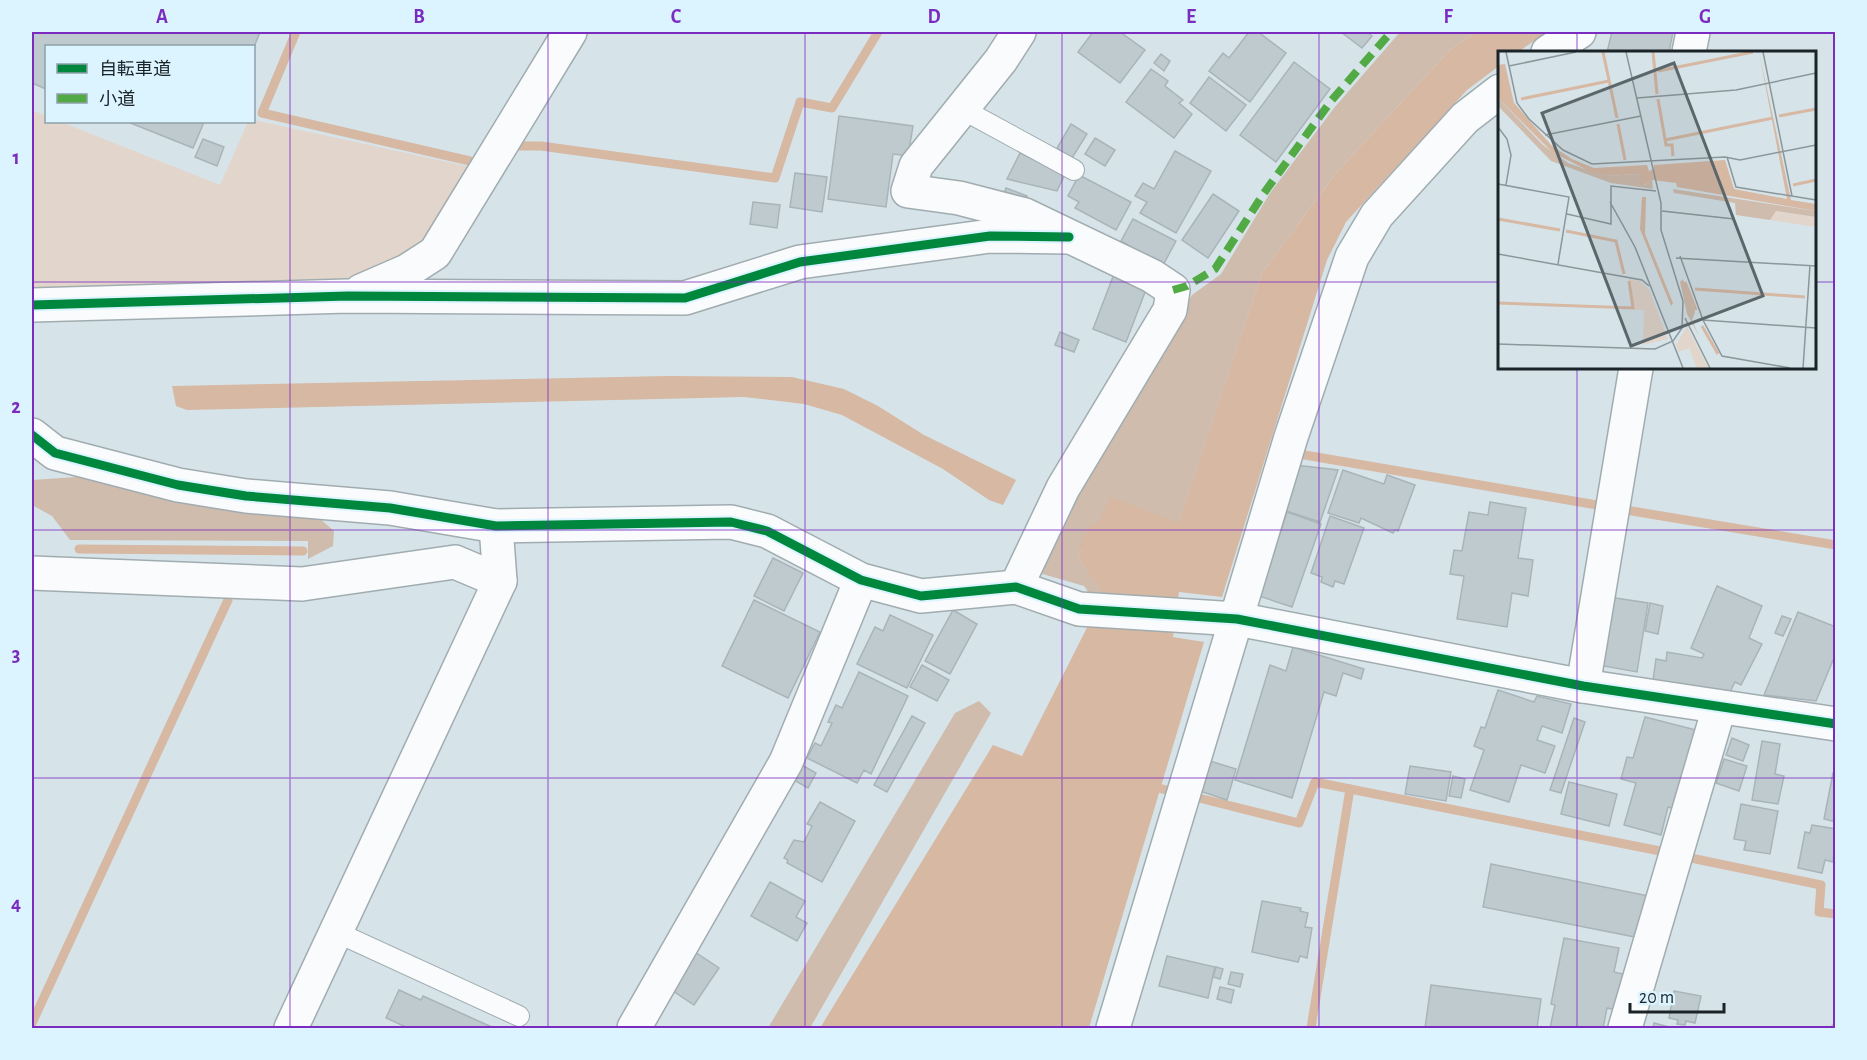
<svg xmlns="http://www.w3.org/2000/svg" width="1867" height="1060" viewBox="0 0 1867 1060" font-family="'Alegreya Sans','Noto Sans JP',sans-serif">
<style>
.green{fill:#e2d5cb}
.forest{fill:#d0bcad}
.water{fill:#d6b8a3}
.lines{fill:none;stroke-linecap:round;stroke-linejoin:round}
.stream{stroke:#d6b8a3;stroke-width:9}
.building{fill:#bfcacf;stroke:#a9b4b8;stroke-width:1.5}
.lane-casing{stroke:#a1acb0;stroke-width:22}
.street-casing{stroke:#a1acb0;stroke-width:36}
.lane{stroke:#f9fbfc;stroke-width:20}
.street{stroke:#f9fbfc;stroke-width:33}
.quiet{stroke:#52aa44;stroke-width:8;stroke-dasharray:15 8;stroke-linecap:butt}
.cycleway-casing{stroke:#dbf4ff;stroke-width:13}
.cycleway{stroke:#00873e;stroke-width:9}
.grid{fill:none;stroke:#7b2cbf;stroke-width:1.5;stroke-opacity:0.55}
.inset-river{fill:none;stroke:#d6b8a3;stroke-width:3}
.inset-road{fill:none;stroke:#8b979b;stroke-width:1.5}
.view{fill:#5c676b;fill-opacity:0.15;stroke:#5c676b;stroke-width:3}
.inset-edge{fill:none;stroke:#1a2327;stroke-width:3}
.neatline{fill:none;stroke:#7b2cbf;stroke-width:2}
.grid-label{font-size:20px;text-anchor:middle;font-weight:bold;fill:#7b2cbf}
</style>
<rect width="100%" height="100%" fill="#d6e4e9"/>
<!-- green -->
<polygon class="green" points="32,110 46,116 46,122 61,122 220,185 248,122 254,120 475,168 433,239 406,259 350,281 32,293"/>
<!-- forest -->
<g class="forest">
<polygon points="1400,32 1476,32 1449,51 1336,173 1262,273 1179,524 1097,525 1078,558 1104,593 1091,596 1084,586 1039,573 1086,482 1192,295 1221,274 1270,193 1334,108"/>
<polygon points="76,477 318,517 334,531 333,546 308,559 308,541 70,540 52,516 32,505 32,480"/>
<polygon points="979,701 991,713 810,1028 768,1028 955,713"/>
</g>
<!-- water -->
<g class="water">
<polygon points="1476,32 1547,32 1518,52 1500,52 1499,66 1467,90 1346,222 1327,260 1222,597 1179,592 1173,637 1204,642 1089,1028 820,1028 993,745 1022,756 1104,594 1078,558 1083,549 1078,548 1091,524 1097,525 1111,497 1179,523 1262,273 1336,173 1449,51"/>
<polygon points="668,376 792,377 844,389 878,406 924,435 1016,480 1003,505 989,500 943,469 842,415 804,404 744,397 187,410 176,406 172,386"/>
</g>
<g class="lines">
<!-- stream -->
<g class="stream">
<polyline points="296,32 262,113 470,161"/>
<polyline points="516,146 541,146 775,178 800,102 832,108 878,32"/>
<polyline points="1299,454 1597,505"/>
<polyline points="1626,510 1836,545"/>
<polyline points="79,549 303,551"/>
<polyline points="1147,785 1174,792"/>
<polyline points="1199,798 1299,823 1315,782 1665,852"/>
<polyline points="1691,858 1821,885 1819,912 1836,914"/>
<polyline points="32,1023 228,600"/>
<polyline points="1311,1028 1350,789"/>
<polyline points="1835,1028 1836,1028"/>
</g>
</g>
<!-- building -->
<g class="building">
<polygon points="32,32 260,32 254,47 46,46 46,89 32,83"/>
<polygon points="1093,32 1120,32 1145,50 1120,83 1078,52"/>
<polygon points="1249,32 1258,32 1286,53 1250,102 1209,71 1223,53 1229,58"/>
<polygon points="1341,32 1367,32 1372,36 1362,48"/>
<polygon points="1612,32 1673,32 1669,52 1607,52"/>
<polygon points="1161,54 1170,61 1164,71 1154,63"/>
<polygon points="1294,62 1330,89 1276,162 1240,135"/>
<polygon points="1151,69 1168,81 1165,86 1183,100 1179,103 1192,114 1174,138 1126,102"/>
<polygon points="1209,77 1246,105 1226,131 1190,103"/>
<polygon points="839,116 913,126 908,156 893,154 886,207 828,199"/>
<polygon points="128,122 204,122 193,148"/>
<polygon points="1071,124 1087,134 1072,158 1057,148"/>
<polygon points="1095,138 1115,150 1105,166 1085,154"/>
<polygon points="203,139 224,147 217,166 195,157"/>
<polygon points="1175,151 1211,171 1176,233 1140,213 1147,202 1135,196 1143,183 1154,189"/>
<polygon points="1020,153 1065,174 1057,191 1007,179"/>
<polygon points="795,173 827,177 822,212 790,207"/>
<polygon points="1079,175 1131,202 1116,230 1075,208 1079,202 1068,196"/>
<polygon points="1006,188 1027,196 1023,207 1002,199"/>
<polygon points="1213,194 1239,211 1208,258 1182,240"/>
<polygon points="753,202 780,205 777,228 750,224"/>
<polygon points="1133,219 1176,241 1161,269 1129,252 1131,247 1121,241"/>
<polygon points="1114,274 1147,287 1126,342 1093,329"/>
<polygon points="1060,332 1079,340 1074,352 1055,345"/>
<polygon points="1295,465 1338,470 1320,522 1280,509"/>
<polygon points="1343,470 1384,484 1387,475 1415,485 1398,531 1395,530 1393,533 1361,518 1359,523 1328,513"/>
<polygon points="1490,502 1526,508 1518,558 1533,560 1528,596 1512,593 1507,627 1457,619 1464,576 1450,574 1454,550 1462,551 1469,512 1488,515"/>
<polygon points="1287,512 1321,524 1292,607 1259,596"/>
<polygon points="1330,516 1364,528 1344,584 1335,581 1333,587 1321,582 1322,577 1311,573"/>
<polygon points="773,558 803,573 784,611 754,596"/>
<polygon points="1717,586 1762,606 1749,638 1762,644 1741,685 1735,682 1730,692 1653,680 1656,659 1666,661 1667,652 1702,658 1704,654 1691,648"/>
<polygon points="1609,597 1648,603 1637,672 1598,665"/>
<polygon points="754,600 820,632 788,698 722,666"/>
<polygon points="1650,603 1663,606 1658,634 1645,631"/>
<polygon points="953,610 977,624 950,674 925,661"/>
<polygon points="1798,612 1836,627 1836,653 1816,701 1764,695"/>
<polygon points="890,615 933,635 907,688 857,664 875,627 883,631"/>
<polygon points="1782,616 1791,619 1783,636 1775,633"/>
<polygon points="1293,647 1364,669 1361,679 1343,673 1336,696 1324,692 1292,798 1235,780 1270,665 1286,671"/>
<polygon points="922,665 949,680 937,701 910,687"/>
<polygon points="859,672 908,696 871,774 864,770 857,783 807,758 815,743 821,746 832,723 828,722 836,705 842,708"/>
<polygon points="1498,690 1534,702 1537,696 1571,704 1562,733 1542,726 1537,740 1555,746 1545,773 1521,765 1509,802 1470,790 1484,750 1474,746 1481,727 1485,728"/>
<polygon points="912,716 925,723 887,792 874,785"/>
<polygon points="1645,717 1696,730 1675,809 1668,807 1661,835 1624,825 1636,783 1621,779 1627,757 1633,758"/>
<polygon points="1574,718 1585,722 1561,793 1550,790"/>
<polygon points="1732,738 1749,745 1743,761 1726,755"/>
<polygon points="1762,741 1780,744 1775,774 1784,776 1778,804 1752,800"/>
<polygon points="1724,759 1747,766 1739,791 1716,783"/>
<polygon points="1210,761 1236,769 1227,800 1200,791"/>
<polygon points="800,764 816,773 808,788 792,779"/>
<polygon points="1410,766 1451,772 1446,801 1405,794"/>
<polygon points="1833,773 1836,773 1836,822 1824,819"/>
<polygon points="1453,776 1465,779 1461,798 1449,796"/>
<polygon points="1569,782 1617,794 1609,826 1561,814"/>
<polygon points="820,802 855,821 822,882 787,863 788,860 784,858 794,840 804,842 812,826 807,824"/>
<polygon points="1741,804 1778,811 1770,854 1744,850 1746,841 1734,839"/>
<polygon points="1812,825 1836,829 1833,862 1825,860 1822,873 1798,868 1805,832 1810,833"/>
<polygon points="1491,864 1649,896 1640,938 1483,907"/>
<polygon points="770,882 805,901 796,917 807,923 797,941 751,916"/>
<polygon points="1262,901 1301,908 1300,911 1308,913 1305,927 1312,928 1307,958 1300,956 1298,962 1252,952"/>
<polygon points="1564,938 1619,948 1614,972 1623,974 1616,1010 1607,1008 1603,1028 1550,1028 1555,1005 1551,1004"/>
<polygon points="695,952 719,968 694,1005 670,989"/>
<polygon points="1167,956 1215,967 1208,998 1159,986"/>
<polygon points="1216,967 1223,969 1220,979 1213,977"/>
<polygon points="1231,972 1243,974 1240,987 1228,984"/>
<polygon points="1431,985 1541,999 1537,1028 1425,1028"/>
<polygon points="1220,987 1234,990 1231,1003 1217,999"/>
<polygon points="399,990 421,1000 423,996 494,1028 408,1028 386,1018"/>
<polygon points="1674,991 1701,996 1695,1023 1686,1021 1685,1025 1677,1024 1678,1020 1669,1018"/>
<polygon points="1654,1023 1673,1028 1653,1028"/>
</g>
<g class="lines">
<defs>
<g id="lane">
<polyline points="962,109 1074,170"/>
<polyline points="336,932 519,1016"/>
</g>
<g id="street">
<polyline points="1548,52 1579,32"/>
<polyline points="1689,52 1693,32"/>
<polyline points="361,291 407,271 435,253 570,32"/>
<polyline points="32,305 348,296 685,298 800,262 990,236 1069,237"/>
<polyline points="32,435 55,453 178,485 246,496 390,508 496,526 731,522 767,531 861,580 921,596 1016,587 1079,609 1237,619 1583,686 1836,724"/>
<polyline points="32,573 302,584 455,562 500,581"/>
<polyline points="1016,587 1063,488 1170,310 1173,290 1152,276 1025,215 959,198 908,191 916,166 1001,60 1019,32"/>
<polyline points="1583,686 1636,368"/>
<polyline points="291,1028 500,581 496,526"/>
<polyline points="634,1028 786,762 861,580"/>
<polyline points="1113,1028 1291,437 1352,257 1377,215 1465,118 1500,91"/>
<polyline points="1625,1028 1719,708"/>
</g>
</defs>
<!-- lane casing -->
<use href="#lane" class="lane-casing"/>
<!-- street casing -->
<use href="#street" class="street-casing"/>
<!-- lane -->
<use href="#lane" class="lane"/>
<!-- street -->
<use href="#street" class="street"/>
<!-- quiet -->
<polyline class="quiet" points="1173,290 1187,286 1215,269 1264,193 1331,101 1391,32"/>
<defs>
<g id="cycleway">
<polyline points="32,305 348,296 685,298 800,262 990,236 1069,237"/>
<polyline points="32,435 55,453 178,485 246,496 390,508 496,526 731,522 767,531 861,580 921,596 1016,587 1079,609 1237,619 1583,686 1836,724"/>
</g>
</defs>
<!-- cycleway casing -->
<use href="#cycleway" class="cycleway-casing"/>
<!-- cycleway -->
<use href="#cycleway" class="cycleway"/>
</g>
<!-- grid -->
<path class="grid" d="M290 32V1028M548 32V1028M805 32V1028M1062 32V1028M1319 32V1028M1577 32V52M32 282H1500M1814 282H1836M1577 368V1028M32 530H1836M32 778H1836"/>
<!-- overview -->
<g transform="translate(1498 51)">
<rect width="318" height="318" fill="#d6e4e9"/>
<path d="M278 160 318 166V176L272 169ZM131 228 142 230 151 238 170 288 145 294 146 259H136ZM189 275 210 317H199L191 297 181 301 178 294Z" fill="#e2d5cb"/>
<path d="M0 47 45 94 70 112 107 125 142 123 147 134 154 129 155 138 113 132 53 110 0 55ZM175 138 318 160V166L278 160 272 169 238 164 237 152 176 142ZM185 228 197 261 194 269 201 285 189 263 182 231Z" fill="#d0bcad"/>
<path d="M261 1 293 149 318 153V160L179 136 178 132 155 129 146 134 142 133V123L107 125 91 120 54 101 0 47V14L7 13 16 52 54 95 74 108 96 117 149 114 151 120 156 118V114L227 109 236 138 289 148ZM144 146H148L147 183 175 252 173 255 142 178Z" fill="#d6b8a3"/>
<path class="inset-river" d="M105 1 119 67M155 1 159 43M160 20 255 1M23 48 111 30M160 48 168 94H174L175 105M281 65 318 58M120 73 127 109M167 89 275 67M295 134 318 129M0 168 62 179M68 180 118 190 126 223M187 231 198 259M197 238 307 246M0 252 135 257 131 230M204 275 220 303"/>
<path class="inset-road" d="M8 1 19 52 31 68 65 99 94 113 227 106 242 109 318 94M265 1 294 145M11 15 78 1M139 47 238 39 318 22M0 76 9 88 13 104 8 134M47 84 143 65M229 106 238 136 318 149M0 133 71 146 60 213M112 151 137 196 185 317M164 160 236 168M69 163 113 173V135L158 140M0 203 144 229 151 235M182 205 205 269 224 305 292 317M178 207 318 215M187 267 212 317M205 269 318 277M0 293 157 298 175 290 184 277 185 250 163 179V152L128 1M305 317 312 214"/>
<path class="view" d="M176 12 265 245 133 295 44 62Z"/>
<rect width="318" height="318" class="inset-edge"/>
</g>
<!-- border -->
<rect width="1867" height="1060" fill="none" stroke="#dbf4ff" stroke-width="66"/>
<!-- legend -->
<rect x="45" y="45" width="210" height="78" fill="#dbf4ff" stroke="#8ea0a9" stroke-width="1.5"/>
<rect x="57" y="64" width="30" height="9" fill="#00873e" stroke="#8ea0a9" stroke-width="1.5"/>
<text x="99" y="75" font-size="18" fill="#1a2327">自転車道</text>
<rect x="57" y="94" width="30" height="9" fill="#52aa44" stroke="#8ea0a9" stroke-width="1.5"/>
<text x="99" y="105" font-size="18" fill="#1a2327">小道</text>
<!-- scale -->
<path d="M1630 1003v9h94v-9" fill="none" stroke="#1a2327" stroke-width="3"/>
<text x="1639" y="1003" font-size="18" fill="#1a2327" stroke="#dbf4ff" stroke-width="4.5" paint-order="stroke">20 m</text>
<rect x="33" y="33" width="1801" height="994" class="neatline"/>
<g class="grid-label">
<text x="162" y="23">A</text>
<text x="419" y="23">B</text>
<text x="676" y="23">C</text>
<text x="934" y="23">D</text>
<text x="1191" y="23">E</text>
<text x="1448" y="23">F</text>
<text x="1705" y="23">G</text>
<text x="16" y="164">1</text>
<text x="16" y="413">2</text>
<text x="16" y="661">3</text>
<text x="16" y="910">4</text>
</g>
</svg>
